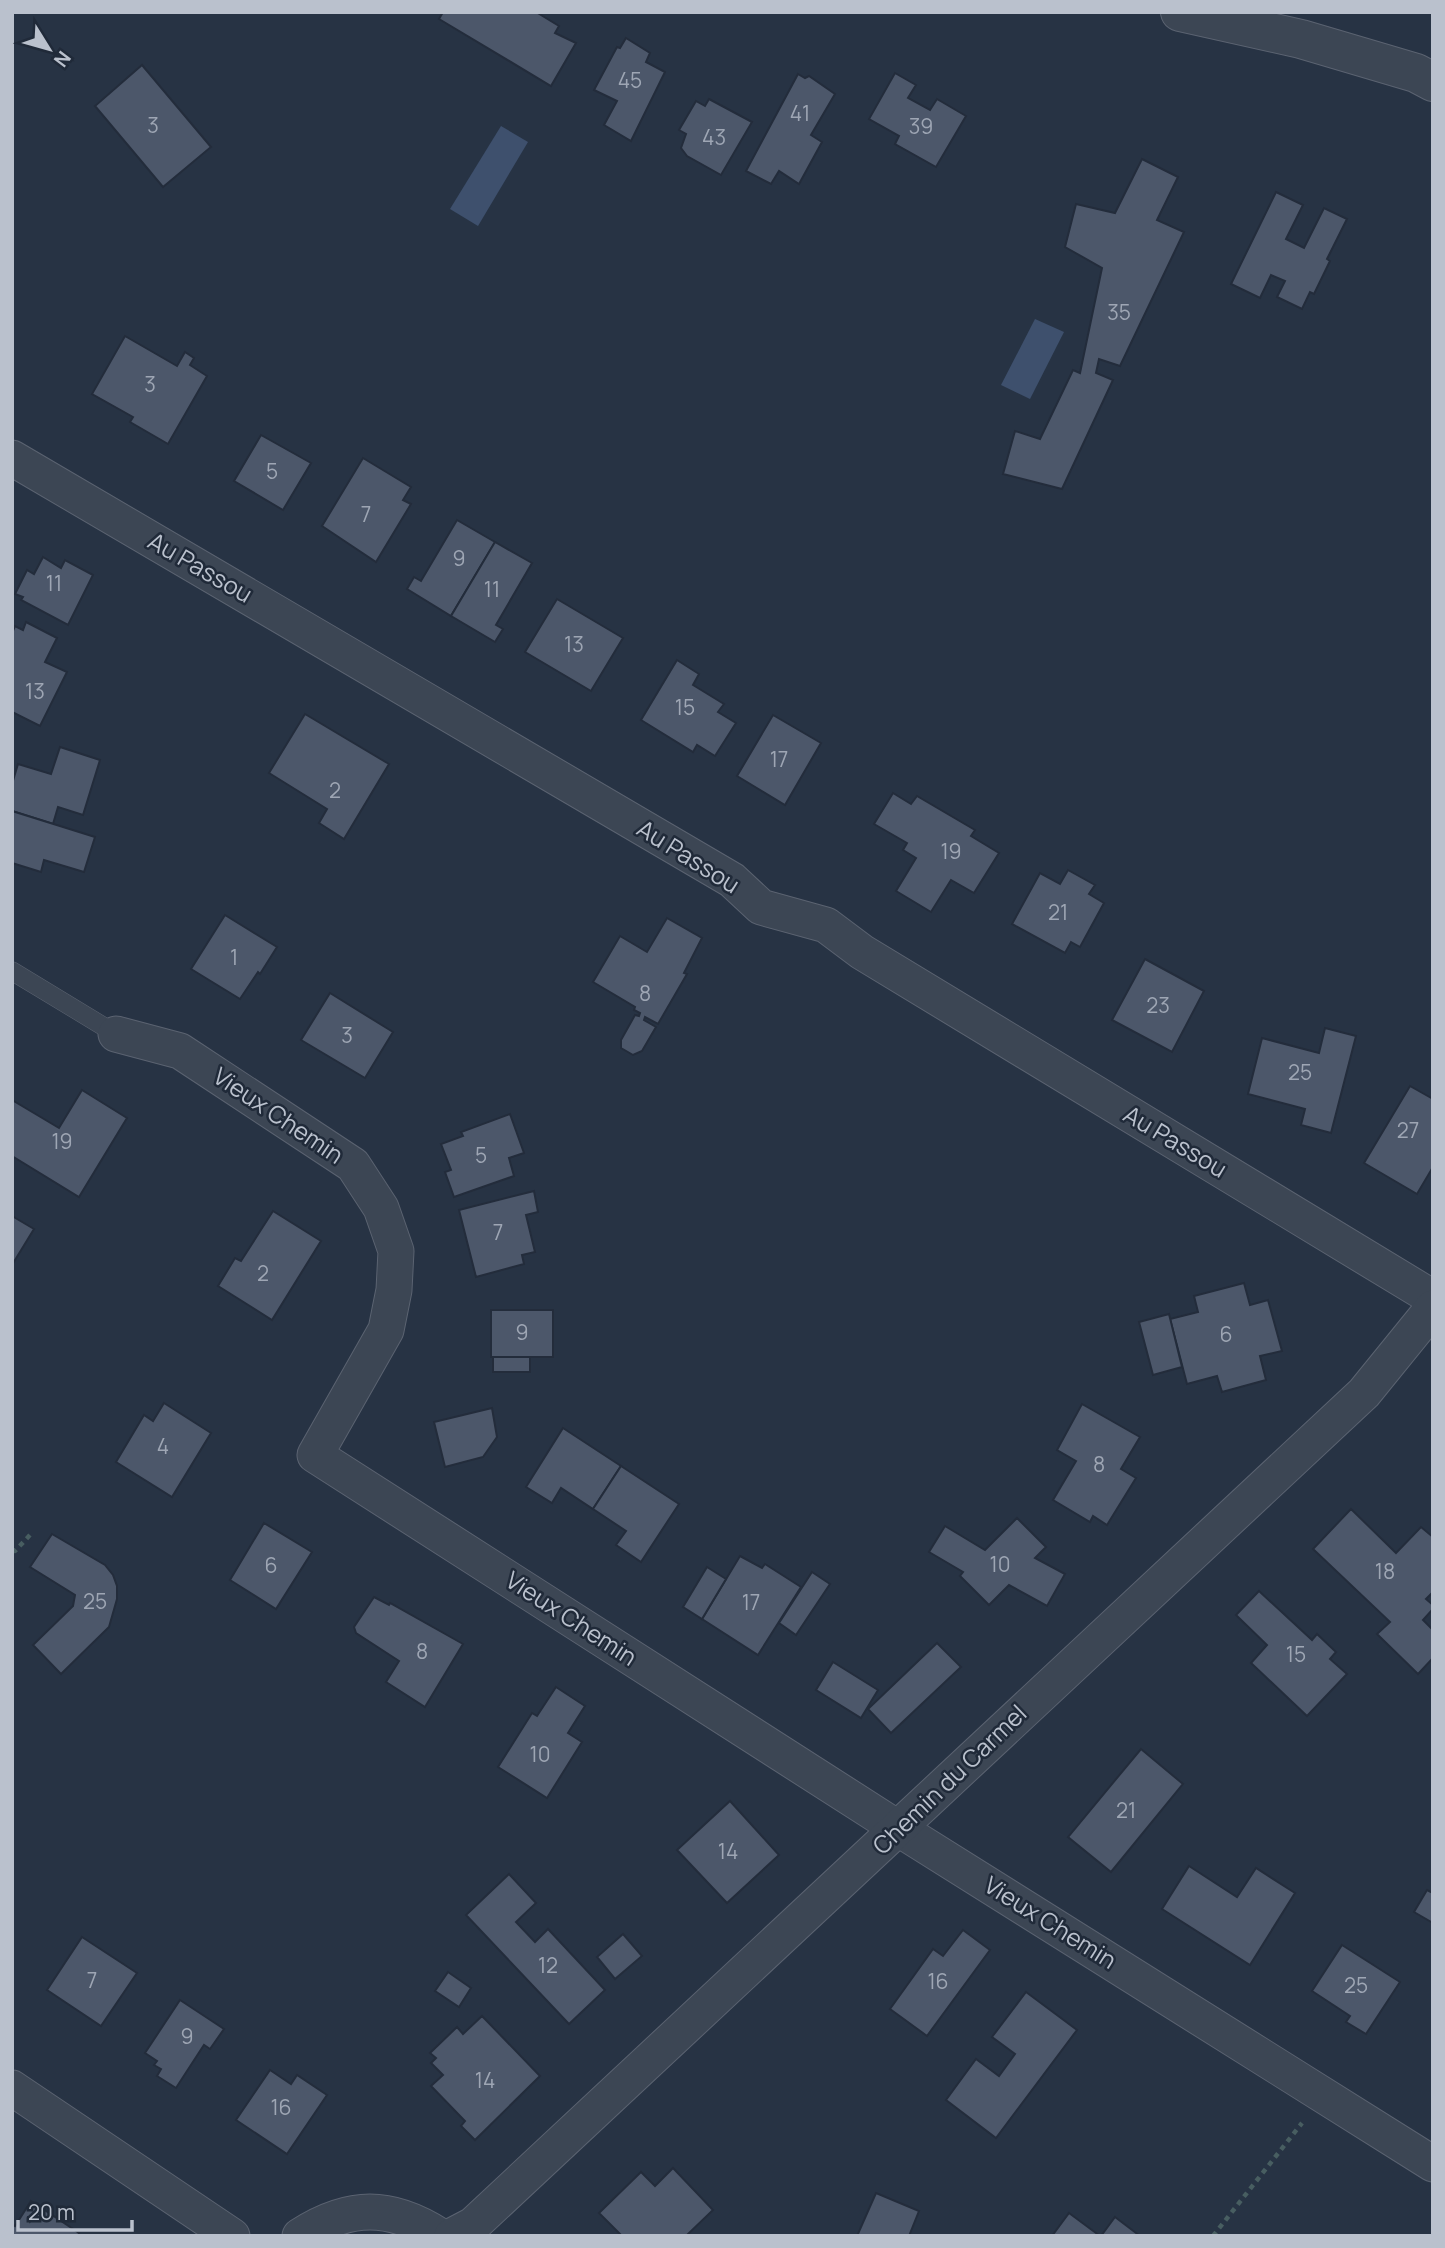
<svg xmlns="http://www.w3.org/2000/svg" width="1445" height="2248" viewBox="0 0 1445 2248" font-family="Manrope,sans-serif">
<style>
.water{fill:#3e506d}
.building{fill:#4c576a;stroke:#232c3b;stroke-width:2}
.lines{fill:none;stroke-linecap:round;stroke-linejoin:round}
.service-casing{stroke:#5b6371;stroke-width:19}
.minor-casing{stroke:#5b6371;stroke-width:37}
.tertiary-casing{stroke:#5b6371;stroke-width:40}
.path{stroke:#485e61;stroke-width:4.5;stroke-dasharray:5 5;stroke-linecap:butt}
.service{stroke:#3c4654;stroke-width:18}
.minor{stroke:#3c4654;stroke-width:35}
.tertiary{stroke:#3c4654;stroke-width:38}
.labels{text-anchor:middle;stroke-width:5;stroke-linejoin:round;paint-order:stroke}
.number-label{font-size:21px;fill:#9ea6b4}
.street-label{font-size:24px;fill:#bac1cd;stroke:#202a39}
</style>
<rect width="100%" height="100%" fill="#273344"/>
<!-- water -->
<g class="water">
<polygon points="501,126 528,142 478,226 450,209"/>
<polygon points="1035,319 1064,332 1030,399 1001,385"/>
</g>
<!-- building -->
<g class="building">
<polygon points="443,12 536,12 559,26 555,33 576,43 551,86 439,19"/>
<polygon points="626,38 650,53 646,62 665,72 631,141 604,125 617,101 594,90 617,47 620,48"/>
<polygon points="142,65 211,147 163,187 95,106"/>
<polygon points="895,73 916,85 908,98 930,110 937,99 966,116 936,167 895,144 899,136 869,119"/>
<polygon points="798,74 805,78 809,76 835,94 811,135 822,142 799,184 779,171 771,184 746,171"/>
<polygon points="709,99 752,122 721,175 687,156 681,148 686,134 679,130 696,101 705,106"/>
<polygon points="1142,159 1178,177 1157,220 1184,232 1120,366 1099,359 1096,373 1113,380 1062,489 1003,474 1015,431 1040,439 1073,370 1080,373 1102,268 1065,247 1076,204 1115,213"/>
<polygon points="1276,192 1303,205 1286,239 1304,248 1324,208 1347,219 1327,259 1330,261 1314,294 1310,292 1302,309 1277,297 1285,281 1271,275 1260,298 1231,284"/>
<polygon points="125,336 177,366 185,352 194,358 190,365 207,376 168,444 130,422 133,417 92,394"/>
<polygon points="261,435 311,463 283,510 234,481"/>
<polygon points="363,458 411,487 403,500 411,504 376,562 322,526"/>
<polygon points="457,520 495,542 451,616 407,589 414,577 421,581"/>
<polygon points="495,542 532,563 496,625 503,629 495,642 451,616"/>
<polygon points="43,557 61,568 65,560 93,575 68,625 21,600 23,597 15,594 27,570 34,574"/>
<polygon points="557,599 623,638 591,691 525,652"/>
<polygon points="26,622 57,638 45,662 67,672 40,726 12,712 12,633 15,626 23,630"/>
<polygon points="677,660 699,674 693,685 724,704 718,712 736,723 715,756 697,745 693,752 641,720"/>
<polygon points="305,714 389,764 344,839 319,823 327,809 269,773"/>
<polygon points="773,715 821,743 785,805 737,776"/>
<polygon points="60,747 100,760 83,815 58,807 53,824 12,811 12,784 18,764 51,774"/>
<polygon points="893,793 911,804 917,796 975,830 971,836 999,853 974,893 951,880 931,912 896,891 916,858 903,850 907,843 874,824"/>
<polygon points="12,811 95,837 84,872 44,860 41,872 12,863"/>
<polygon points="1068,870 1095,885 1089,894 1104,903 1080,947 1071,942 1065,953 1012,924 1040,873 1060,884"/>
<polygon points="225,915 277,947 260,974 258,972 240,999 191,969"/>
<polygon points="667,918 702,938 684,973 687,974 658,1024 645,1017 644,1020 656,1027 642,1051 633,1055 621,1048 621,1040 635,1015 639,1016 640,1013 634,1010 635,1007 593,982 620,936 647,952"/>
<polygon points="1145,959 1204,991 1172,1052 1112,1020"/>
<polygon points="330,993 393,1032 365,1078 301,1040"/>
<polygon points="1325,1028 1356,1036 1331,1133 1301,1125 1305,1109 1248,1094 1262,1038 1319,1053"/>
<polygon points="1410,1086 1433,1099 1433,1167 1417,1194 1364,1163"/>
<polygon points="82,1090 127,1118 79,1197 12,1156 12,1100 59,1128"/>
<polygon points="510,1114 524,1153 509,1158 514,1176 454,1197 445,1172 451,1170 441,1144 463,1136 461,1132"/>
<polygon points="534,1191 538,1212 526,1215 535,1252 522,1255 524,1264 476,1277 459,1210"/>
<polygon points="273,1211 321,1241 272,1320 218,1286 235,1258 241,1261"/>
<polygon points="12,1216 34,1229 12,1265"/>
<polygon points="1244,1283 1250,1305 1268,1300 1282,1351 1260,1356 1266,1380 1222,1392 1217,1376 1187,1384 1170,1319 1198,1312 1194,1296"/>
<rect x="491" y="1310" width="62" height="47"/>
<polygon points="1169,1314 1182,1367 1153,1375 1139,1322"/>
<rect x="493" y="1357" width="37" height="15"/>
<polygon points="164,1403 211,1433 172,1497 116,1462 144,1415 153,1421"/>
<polygon points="1082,1404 1140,1437 1121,1469 1136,1478 1107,1525 1093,1516 1090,1522 1053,1500 1076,1461 1057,1450"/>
<polygon points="492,1408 497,1437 483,1457 445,1467 434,1422"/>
<polygon points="563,1428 621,1466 593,1509 561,1488 552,1503 526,1487"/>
<polygon points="621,1466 679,1504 641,1562 616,1545 626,1531 593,1509"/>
<polygon points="1351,1509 1396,1553 1421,1527 1433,1537 1433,1592 1426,1599 1433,1605 1433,1609 1423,1620 1433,1630 1433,1658 1418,1674 1377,1634 1390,1622 1313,1549"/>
<polygon points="1017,1518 1046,1547 1035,1558 1065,1574 1047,1606 1009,1585 989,1605 960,1576 963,1572 929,1552 945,1526 985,1550"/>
<polygon points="264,1523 312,1552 276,1609 230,1580"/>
<polygon points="52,1534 105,1565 113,1575 117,1586 117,1599 109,1627 61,1674 33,1645 73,1606 75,1595 30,1567"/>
<polygon points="740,1556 762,1568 765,1564 801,1587 758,1655 702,1619"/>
<polygon points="707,1567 726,1579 702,1619 683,1607"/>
<polygon points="812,1572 830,1584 796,1635 779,1623"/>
<polygon points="1259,1591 1312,1640 1317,1634 1336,1652 1330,1659 1347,1674 1307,1716 1251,1663 1267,1645 1236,1615"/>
<polygon points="374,1597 389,1605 390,1603 463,1644 425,1707 386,1682 399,1661 356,1633 354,1627"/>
<polygon points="937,1643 961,1667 891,1733 868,1709"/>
<polygon points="833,1662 878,1690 861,1718 816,1690"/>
<polygon points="556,1687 585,1706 568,1733 582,1742 547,1798 498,1767 532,1713 537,1716"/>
<polygon points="1141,1749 1183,1784 1111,1872 1068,1837"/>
<polygon points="730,1801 779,1855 727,1903 677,1850"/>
<polygon points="1189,1866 1237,1897 1256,1868 1295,1893 1250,1965 1162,1909"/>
<polygon points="509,1874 536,1903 516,1922 535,1942 548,1929 605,1990 569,2024 466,1915"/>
<polygon points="1427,1890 1433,1893 1433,1923 1414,1912"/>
<polygon points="963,1930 990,1950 927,2036 890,2009 933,1949 943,1956"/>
<polygon points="623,1934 642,1956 615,1979 597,1957"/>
<polygon points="82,1937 137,1973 101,2026 47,1990"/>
<polygon points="1342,1945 1400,1982 1366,2034 1346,2022 1350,2016 1312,1991"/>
<polygon points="448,1972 471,1988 459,2007 435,1991"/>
<polygon points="1026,1992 1077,2030 996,2138 946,2100 976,2059 999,2076 1015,2054 992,2037"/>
<polygon points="180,2000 224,2029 210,2049 204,2045 176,2088 157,2076 161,2069 154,2065 157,2061 145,2053"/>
<polygon points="482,2016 540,2076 475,2140 461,2126 465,2121 431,2086 443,2075 431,2063 436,2058 430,2053 457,2027 463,2034"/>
<polygon points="270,2070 291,2084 297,2075 327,2095 287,2154 236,2120"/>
<polygon points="673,2168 713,2210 686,2236 622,2236 599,2213 641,2172 655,2186"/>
<polygon points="876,2193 919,2211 909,2236 857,2236"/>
<polygon points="31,2201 79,2233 78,2236 12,2236 12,2224 15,2226"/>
<polygon points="1069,2213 1100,2236 1052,2236"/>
<polygon points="1115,2217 1140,2236 1101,2236"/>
</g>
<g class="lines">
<defs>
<polyline id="service" points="12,971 116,1034"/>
<g id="minor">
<polyline points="12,458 732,880 761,907 826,925 862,952 1433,1298"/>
<polyline points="116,1034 180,1051 353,1165 381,1208 396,1251 394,1290 386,1330 315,1455 899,1829 1433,2164"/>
<polyline points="12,2088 232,2236"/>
<path d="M300 2236C350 2204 390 2204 440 2236"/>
<polyline points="452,2236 473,2225 1364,1393 1433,1308"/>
</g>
<polyline id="tertiary" points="1180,12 1301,39 1416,73 1433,82"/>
</defs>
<!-- service casing -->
<use href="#service" class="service-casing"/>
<!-- minor casing -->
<use href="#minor" class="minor-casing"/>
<!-- tertiary casing -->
<use href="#tertiary" class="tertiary-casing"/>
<!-- path -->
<g class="path">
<polyline points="12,1550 15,1551 30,1535"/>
<polyline points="1213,2236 1302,2123"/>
</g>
<!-- service -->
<use href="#service" class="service"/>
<!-- minor -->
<use href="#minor" class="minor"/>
<!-- tertiary -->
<use href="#tertiary" class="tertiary"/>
</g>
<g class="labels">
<!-- number labels -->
<g class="number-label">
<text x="630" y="88">45</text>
<text x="800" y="121">41</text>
<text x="153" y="133">3</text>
<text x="921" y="134">39</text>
<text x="714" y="145">43</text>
<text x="1119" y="320">35</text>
<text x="150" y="392">3</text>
<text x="272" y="479">5</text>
<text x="366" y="522">7</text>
<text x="459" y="566">9</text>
<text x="54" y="591">11</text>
<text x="492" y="597">11</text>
<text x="574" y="652">13</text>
<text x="35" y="699">13</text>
<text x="685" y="715">15</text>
<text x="779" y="767">17</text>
<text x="335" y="798">2</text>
<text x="951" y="859">19</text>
<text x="1058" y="920">21</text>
<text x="234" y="965">1</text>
<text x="645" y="1001">8</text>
<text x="1158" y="1013">23</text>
<text x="347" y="1043">3</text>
<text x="1300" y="1080">25</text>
<text x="1408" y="1138">27</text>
<text x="62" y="1149">19</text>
<text x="481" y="1163">5</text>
<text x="498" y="1240">7</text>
<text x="263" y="1281">2</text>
<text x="522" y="1340">9</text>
<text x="1226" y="1342">6</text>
<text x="163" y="1454">4</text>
<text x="1099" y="1472">8</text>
<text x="1000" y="1572">10</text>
<text x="271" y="1573">6</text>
<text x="1385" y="1579">18</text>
<text x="95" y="1609">25</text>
<text x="751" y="1610">17</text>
<text x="422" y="1659">8</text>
<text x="1296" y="1662">15</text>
<text x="540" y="1762">10</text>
<text x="1126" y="1818">21</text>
<text x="728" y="1859">14</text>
<text x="548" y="1973">12</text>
<text x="92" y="1988">7</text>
<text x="938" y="1989">16</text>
<text x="1356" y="1993">25</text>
<text x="187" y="2044">9</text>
<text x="485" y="2088">14</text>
<text x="281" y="2115">16</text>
</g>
<!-- street labels -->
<g class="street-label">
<text transform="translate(200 568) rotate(30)" y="8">Au Passou</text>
<text transform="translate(688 857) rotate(32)" y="8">Au Passou</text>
<text transform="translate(278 1116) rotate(34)" y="8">Vieux Chemin</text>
<text transform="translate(1175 1142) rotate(31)" y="8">Au Passou</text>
<text transform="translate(571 1619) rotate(33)" y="8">Vieux Chemin</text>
<text transform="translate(950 1780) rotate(-44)" y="8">Chemin du Carmel</text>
<text transform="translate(1050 1923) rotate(32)" y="8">Vieux Chemin</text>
</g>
</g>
<!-- border -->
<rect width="1445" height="2248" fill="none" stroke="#bac1cd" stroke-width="28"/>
<!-- north arrow -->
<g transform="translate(49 49) rotate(127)" stroke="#202a39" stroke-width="5" paint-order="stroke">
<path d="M0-5L12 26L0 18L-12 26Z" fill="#bac1cd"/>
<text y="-10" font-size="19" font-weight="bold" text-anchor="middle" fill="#bac1cd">N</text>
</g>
<!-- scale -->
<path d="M18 2220v10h114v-10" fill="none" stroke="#bac1cd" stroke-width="3.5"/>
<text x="28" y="2220" font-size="21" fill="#bac1cd" stroke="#202a39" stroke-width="5" paint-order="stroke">20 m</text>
</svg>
